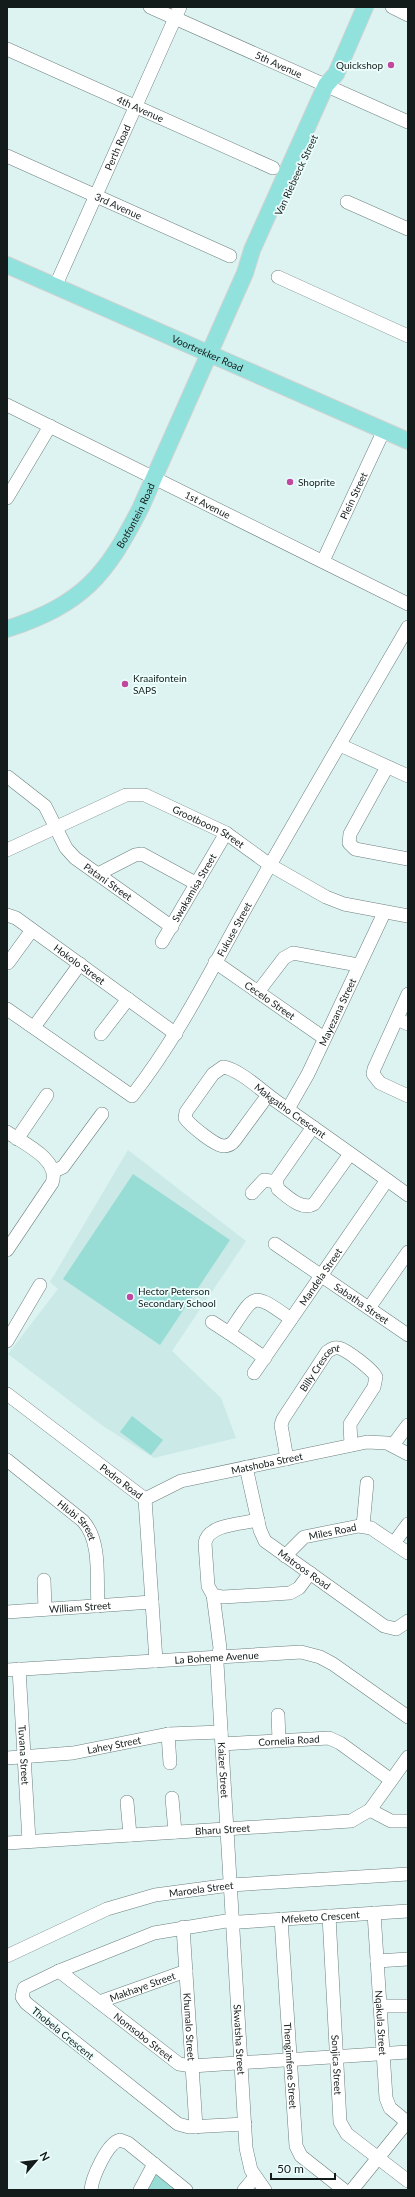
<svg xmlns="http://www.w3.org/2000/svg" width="415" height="2197" viewBox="0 0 415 2197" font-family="Lato,sans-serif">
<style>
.built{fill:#cae9e7}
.green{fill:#98dcd6}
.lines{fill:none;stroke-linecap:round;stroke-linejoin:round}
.minor-casing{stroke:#6c807e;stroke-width:14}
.major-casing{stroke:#d0d2d1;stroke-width:18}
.minor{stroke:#fff;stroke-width:13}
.major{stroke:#91e2dd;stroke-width:16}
.poi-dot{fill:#c0499f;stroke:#edfffd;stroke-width:1.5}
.labels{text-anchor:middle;stroke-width:3.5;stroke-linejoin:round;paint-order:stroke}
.street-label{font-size:10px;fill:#141c1b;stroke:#edfffd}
.poi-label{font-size:10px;fill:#141c1b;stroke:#edfffd;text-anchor:start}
</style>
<rect width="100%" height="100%" fill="#ddf3f1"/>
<!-- built -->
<polygon class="built" points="128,1150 246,1241 172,1351 221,1398 236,1438 154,1458 103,1426 8,1354 58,1289 50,1282"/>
<!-- green -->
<g class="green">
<polygon points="133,1174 230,1240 160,1345 63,1279"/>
<polygon points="132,1416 163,1440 151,1455 120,1432"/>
<polygon points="156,2172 176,2190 143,2190"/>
</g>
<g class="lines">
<defs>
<g id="minor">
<path id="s1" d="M150 7 408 122"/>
<polyline points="392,7 408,15"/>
<path id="s2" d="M7 49 273 168"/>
<path id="s3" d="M7 156 230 256"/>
<polyline points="347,202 408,229"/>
<polyline points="278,277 408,336"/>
<path id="s4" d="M55 287 180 7"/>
<path id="s5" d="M7 405 408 604"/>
<polyline points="7,498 50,426"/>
<path id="s6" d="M323 561 384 430"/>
<polyline points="340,745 408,776"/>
<polyline points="387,767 350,834 349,843 355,849 408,859"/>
<path id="s7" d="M8 777 45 806 66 848 75 858 172 927"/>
<path id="s8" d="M7 850 126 795H145L226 833 270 865 326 897 344 904 408 916"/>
<polyline points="98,874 135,855 142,854 197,884"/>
<path id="s9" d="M7 915 16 918 176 1034"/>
<path id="s10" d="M162 942 226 833"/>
<path id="s11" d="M215 962 324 1038"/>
<polyline points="8,963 32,930"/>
<polyline points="258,992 284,958 293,953 358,965"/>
<polyline points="408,994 374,1069 373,1074 380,1083 408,1096"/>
<path id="s12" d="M7 1009 132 1096C179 1036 212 968 249 902 301 810 355 718 408 627"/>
<polyline points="397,1019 408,1024"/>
<polyline points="34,1027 80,964"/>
<polyline points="101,1034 128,999"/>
<path id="s13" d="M268 1095 235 1140C232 1144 229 1146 224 1146 215 1146 190 1125 185 1118L186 1112 213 1074 223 1067C239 1069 262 1091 276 1101 320 1132 364 1163 408 1195"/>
<path id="s14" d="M288 1109 308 1074 384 913"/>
<path d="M313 1127 276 1180 278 1189C288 1197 302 1211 314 1204L350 1154"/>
<path d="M7 1132C23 1143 61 1160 52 1183L7 1250"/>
<polyline points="17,1139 47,1095"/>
<polyline points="54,1171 63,1167 102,1114"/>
<polyline points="252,1193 264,1180 276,1182"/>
<path id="s15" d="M275 1244 408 1335"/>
<polyline points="369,1308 408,1252"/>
<polyline points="212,1322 229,1333"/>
<polyline points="7,1341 40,1285"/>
<path d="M265 1358 229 1333C256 1293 251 1291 291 1319"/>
<path id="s16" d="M254 1373 387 1180"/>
<path id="s17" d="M7 1394 145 1499 156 1661"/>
<polyline points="393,1445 408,1425"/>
<path id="s18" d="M287 1459 281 1425 283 1419 327 1352C331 1349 334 1347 339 1348 347 1350 373 1370 376 1377L374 1387 350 1424 351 1445"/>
<path id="s19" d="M7 1460 83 1521C102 1542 96 1580 98 1606"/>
<path id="s20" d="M246 1467 260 1530 265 1541 384 1626 396 1629 408 1621"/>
<path id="s21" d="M145 1499 181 1481 367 1442 387 1443 408 1454"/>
<path d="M258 1520C242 1524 208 1524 205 1543L208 1586 213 1595 223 1597 290 1593 299 1588 310 1573"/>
<polyline points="363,1526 367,1483"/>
<polyline points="394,1543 408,1524"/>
<path id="s22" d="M285 1556 304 1537 359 1526 371 1528 408 1553"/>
<polyline points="44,1580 45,1609"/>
<path id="s23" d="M213 1595 220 1648 217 1663 246 2148 251 2170 265 2190"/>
<path id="s24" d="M7 1612 152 1602"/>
<path id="s25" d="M19 1669 29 1841"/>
<path id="s26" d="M7 1670 301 1652 320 1657 333 1664 408 1717"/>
<polyline points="278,1715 279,1740"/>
<polyline points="168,1734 170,1763"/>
<path id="s27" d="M222 1744 329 1738 340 1743 391 1780"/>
<path id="s28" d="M7 1758 73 1753 168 1734 221 1732"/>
<polyline points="172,1798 175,1832"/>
<polyline points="127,1802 130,1835"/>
<polyline points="370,1810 391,1821 408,1821"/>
<path id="s29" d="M7 1843 351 1821 370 1810 408 1757"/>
<path id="s30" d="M374 1913 386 2098 390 2108 408 2123"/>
<path id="s31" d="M329 1916 340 2122 347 2134 408 2181"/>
<path id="s32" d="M281 1919 296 2146 301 2156 344 2190"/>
<path id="s33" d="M183 1927 196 2127"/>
<path id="s34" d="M7 1956 107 1909 155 1895 230 1885 408 1874"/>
<polyline points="377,1961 408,1959"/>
<path id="s35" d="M59 1971 179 2064 192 2066 408 2052"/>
<path id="s36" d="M99 2002 186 1971"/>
<polyline points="380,2006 408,2006"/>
<path id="s37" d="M245 2124 189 2127 178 2124 26 2003 22 1997 24 1988 59 1971 154 1933 226 1921 239 1922 408 1911"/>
<path d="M91 2190C92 2178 107 2143 120 2140L128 2143 186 2190"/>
<polyline points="140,2190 154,2164"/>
<polyline points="244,2190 255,2177"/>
<polyline points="352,2190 407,2122"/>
</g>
<g id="major">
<path id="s38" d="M7 265 408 441"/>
<path id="s39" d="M7 629C83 604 106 576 141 507L245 273 252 250 326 85 336 74 365 7"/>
</g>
</defs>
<!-- minor casing -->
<use href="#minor" class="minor-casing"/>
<!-- major casing -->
<use href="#major" class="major-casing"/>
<!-- minor -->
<use href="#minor" class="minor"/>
<!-- major -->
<use href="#major" class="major"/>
</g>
<!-- markers -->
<g class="poi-dot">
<circle cx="391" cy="65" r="4"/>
<circle cx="290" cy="482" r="4"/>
<circle cx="125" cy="684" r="4"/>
<circle cx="130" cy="1297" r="4"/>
</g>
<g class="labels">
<!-- street labels -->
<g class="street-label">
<text dy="4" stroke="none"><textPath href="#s1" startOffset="141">5th Avenue</textPath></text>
<text dy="4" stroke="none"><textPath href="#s2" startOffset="146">4th Avenue</textPath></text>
<text dy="4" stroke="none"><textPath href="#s4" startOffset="153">Perth Road</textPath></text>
<text transform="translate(296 175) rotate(-65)" y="4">Van Riebeeck Street</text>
<text dy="4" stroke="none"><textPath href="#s3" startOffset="122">3rd Avenue</textPath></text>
<text dy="4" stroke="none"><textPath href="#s38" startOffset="219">Voortrekker Road</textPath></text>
<text dy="4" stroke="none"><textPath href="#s6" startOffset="72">Plein Street</textPath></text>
<text dy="4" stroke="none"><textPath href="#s5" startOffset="224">1st Avenue</textPath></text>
<text dy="4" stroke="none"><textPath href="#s39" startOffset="178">Botfontein Road</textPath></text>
<text dy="4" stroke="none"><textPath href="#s8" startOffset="221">Grootboom Street</textPath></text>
<text dy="4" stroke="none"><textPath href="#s7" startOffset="148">Patani Street</textPath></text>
<text dy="4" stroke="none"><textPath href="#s10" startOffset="63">Swakamisa Street</textPath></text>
<text dy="4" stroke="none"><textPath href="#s12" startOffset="348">Fukuse Street</textPath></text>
<text dy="4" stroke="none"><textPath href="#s9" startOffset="88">Hokolo Street</textPath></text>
<text dy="4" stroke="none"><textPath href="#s11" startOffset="67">Cecelo Street</textPath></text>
<text dy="4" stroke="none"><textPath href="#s14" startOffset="109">Mayezana Street</textPath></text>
<text dy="4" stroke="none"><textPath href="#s13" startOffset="263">Makgatho Crescent</textPath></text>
<text dy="4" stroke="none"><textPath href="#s16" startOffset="117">Mandela Street</textPath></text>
<text dy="4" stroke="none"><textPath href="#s15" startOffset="105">Sabatha Street</textPath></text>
<text dy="4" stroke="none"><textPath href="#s18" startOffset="105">Billy Crescent</textPath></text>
<text dy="4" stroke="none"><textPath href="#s21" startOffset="128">Matshoba Street</textPath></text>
<text dy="4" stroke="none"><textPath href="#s17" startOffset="144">Pedro Road</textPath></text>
<text dy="4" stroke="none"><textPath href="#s19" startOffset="93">Hlubi Street</textPath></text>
<text dy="4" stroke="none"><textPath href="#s22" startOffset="56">Miles Road</textPath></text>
<text dy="4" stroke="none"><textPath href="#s20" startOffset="125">Matroos Road</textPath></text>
<text dy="4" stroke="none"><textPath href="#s24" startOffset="73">William Street</textPath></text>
<text dy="4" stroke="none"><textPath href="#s26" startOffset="210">La Boheme Avenue</textPath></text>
<text dy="4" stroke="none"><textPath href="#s27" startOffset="67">Cornelia Road</textPath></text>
<text dy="4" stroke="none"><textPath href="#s28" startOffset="108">Lahey Street</textPath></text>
<text dy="4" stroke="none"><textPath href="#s25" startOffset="86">Tuvana Street</textPath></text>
<text dy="4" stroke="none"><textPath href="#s23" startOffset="176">Kaizer Street</textPath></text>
<text dy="4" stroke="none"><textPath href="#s29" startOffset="216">Bharu Street</textPath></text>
<text dy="4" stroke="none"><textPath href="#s34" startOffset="207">Maroela Street</textPath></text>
<text dy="4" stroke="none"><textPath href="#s37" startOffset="587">Mfeketo Crescent</textPath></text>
<text dy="4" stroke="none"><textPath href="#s36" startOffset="46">Makhaye Street</textPath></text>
<text dy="4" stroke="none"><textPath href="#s30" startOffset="110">Nqakula Street</textPath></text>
<text dy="4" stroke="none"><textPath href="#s33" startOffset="100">Khumalo Street</textPath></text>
<text transform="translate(63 2033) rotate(39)" y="4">Thobela Crescent</text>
<text dy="4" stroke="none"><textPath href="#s35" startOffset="107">Nomsobo Street</textPath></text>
<text dy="4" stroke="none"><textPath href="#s23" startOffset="446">Skwatsha Street</textPath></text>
<text dy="4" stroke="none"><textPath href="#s31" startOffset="149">Sonjica Street</textPath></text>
<text dy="4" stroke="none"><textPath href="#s32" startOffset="147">Thengimfene Street</textPath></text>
</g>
<!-- poi labels -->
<g class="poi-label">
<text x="383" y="69" text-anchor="end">Quickshop</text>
<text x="298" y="486">Shoprite</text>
<text x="133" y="682">Kraaifontein<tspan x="133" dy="12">SAPS</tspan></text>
<text x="138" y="1295">Hector Peterson<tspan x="138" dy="12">Secondary School</tspan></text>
</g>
</g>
<!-- border -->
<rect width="415" height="2197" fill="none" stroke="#141c1b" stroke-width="16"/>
<!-- north arrow -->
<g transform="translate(36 2161) rotate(62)" stroke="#edfffd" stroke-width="3" paint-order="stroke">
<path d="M0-3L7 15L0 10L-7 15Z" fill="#141c1b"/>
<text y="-6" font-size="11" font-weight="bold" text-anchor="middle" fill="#141c1b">N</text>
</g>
<!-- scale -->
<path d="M271 2173v6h64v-6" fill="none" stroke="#141c1b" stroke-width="2"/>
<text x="277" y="2173" font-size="12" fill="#141c1b" stroke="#edfffd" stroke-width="3" paint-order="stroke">50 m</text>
</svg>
